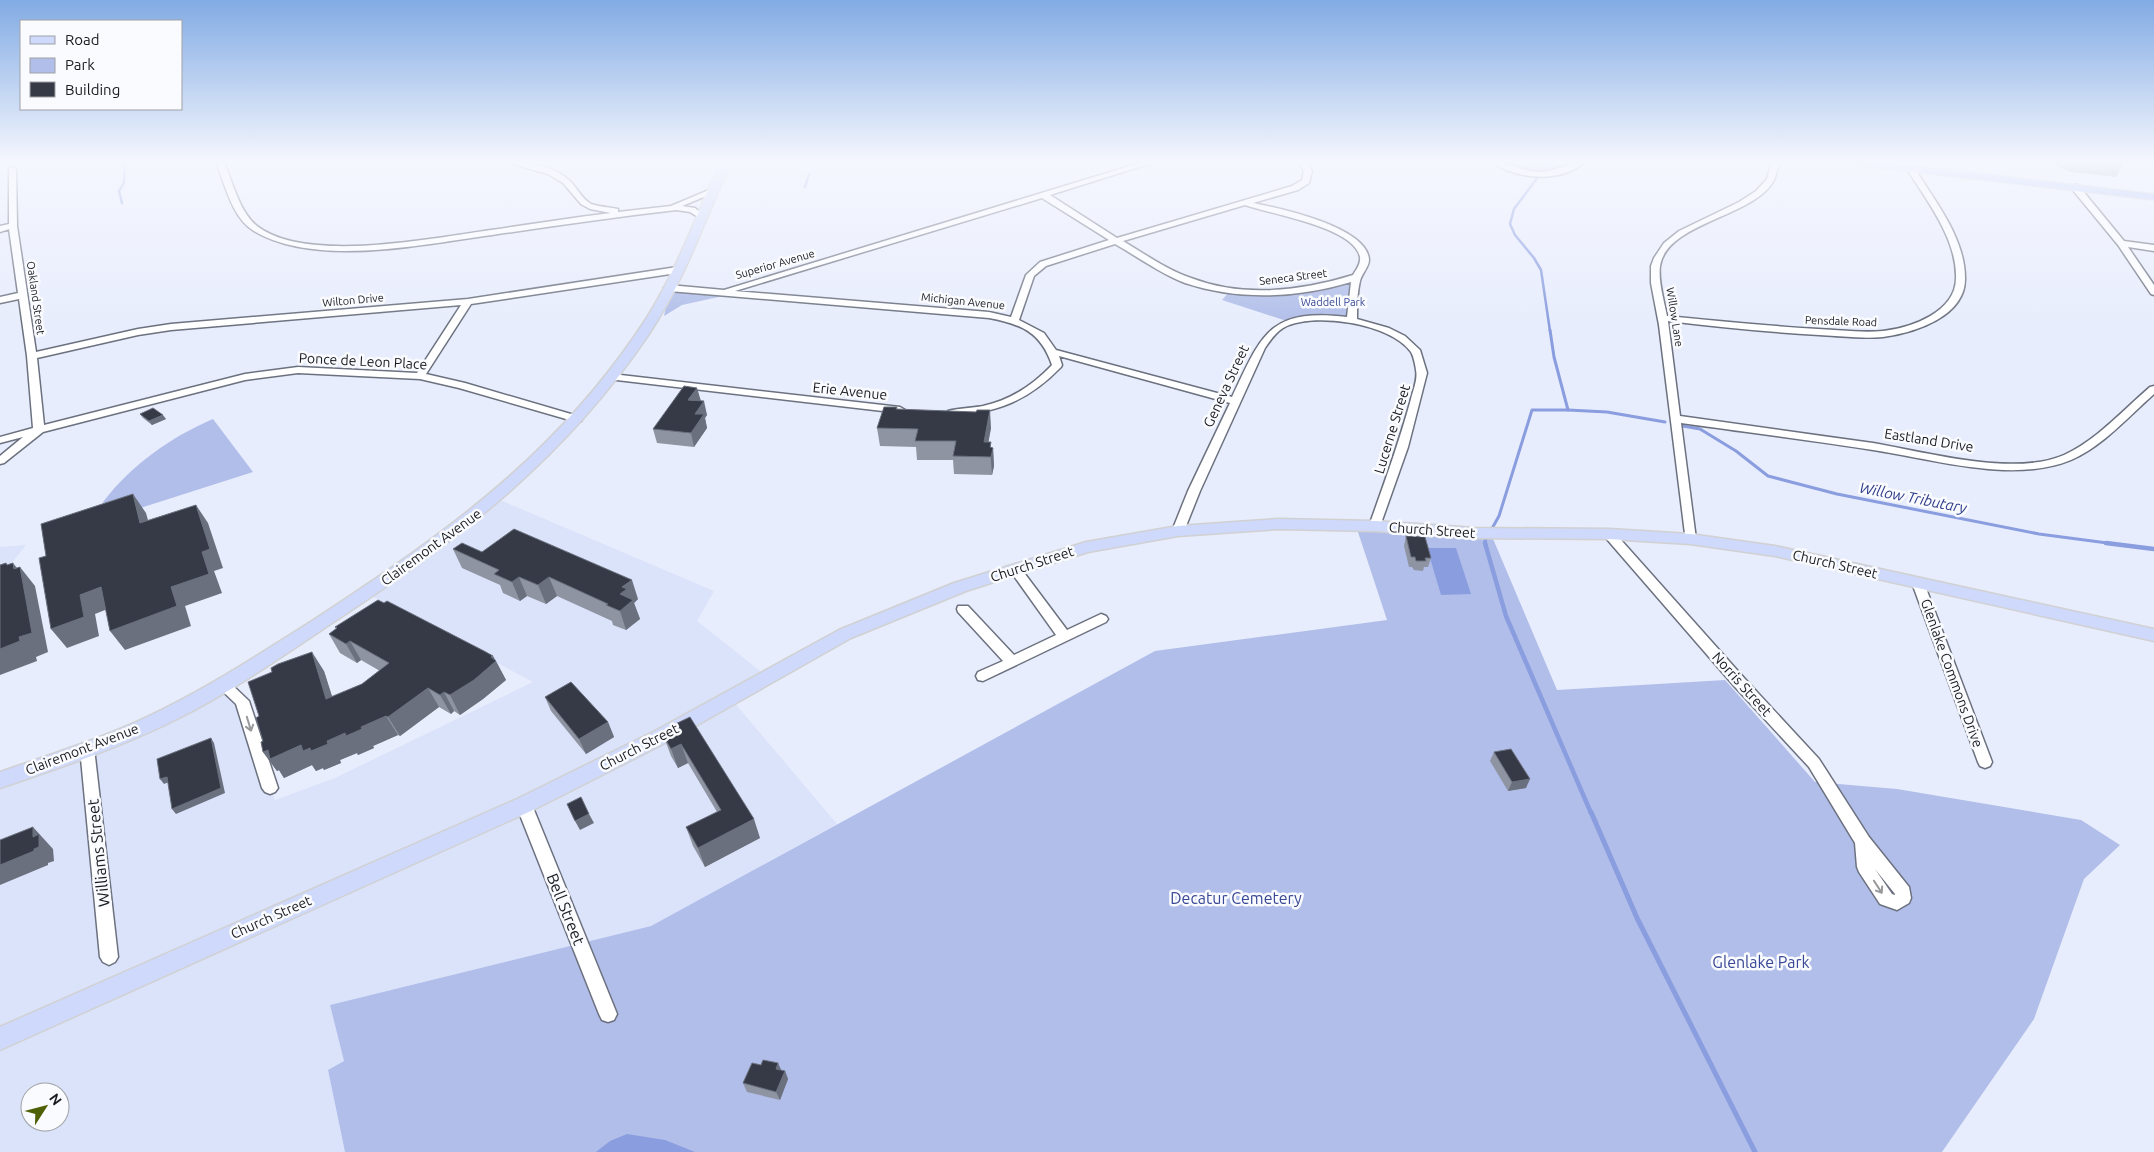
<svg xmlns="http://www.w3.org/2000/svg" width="2154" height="1152" viewBox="0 0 2154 1152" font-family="Ubuntu,sans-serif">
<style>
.built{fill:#dbe3fa;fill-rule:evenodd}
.green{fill:#b1bee9}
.water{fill:#8a9ddf}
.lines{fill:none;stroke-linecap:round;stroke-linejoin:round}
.stream-far3{stroke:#8a9ddf;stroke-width:2.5}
.stream-far2{stroke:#8a9ddf;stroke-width:3}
.stream-far1{stroke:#8a9ddf;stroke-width:4.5}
.stream{stroke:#8a9ddf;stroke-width:5}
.minor-casing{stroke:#6c717f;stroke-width:3}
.major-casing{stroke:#d1d1d2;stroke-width:3}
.highway-casing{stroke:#d1d1d2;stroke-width:2}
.minor{fill:#fff;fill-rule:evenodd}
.major{fill:#ced9fb;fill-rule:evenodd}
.highway{fill:#aebff8;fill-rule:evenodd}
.wall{fill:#8f94a2}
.shaded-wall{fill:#6b707e}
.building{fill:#363a47;stroke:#6b707e}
.oneway{stroke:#97989a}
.labels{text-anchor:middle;stroke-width:5;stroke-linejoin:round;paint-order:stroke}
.far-street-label{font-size:11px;fill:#181a1f;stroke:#f9fbfe}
.far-park-label{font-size:11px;fill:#394896;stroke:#f9fbfe}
.street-label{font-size:14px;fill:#181a1f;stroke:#f9fbfe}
.water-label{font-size:15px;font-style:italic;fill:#2f3d8a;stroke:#f9fbfe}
.near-street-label{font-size:16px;fill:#181a1f;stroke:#f9fbfe}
.near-park-label{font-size:16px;fill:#394896;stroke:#f9fbfe}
</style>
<rect width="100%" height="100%" fill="#e8edfd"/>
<!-- built -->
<g class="built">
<path d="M493 497 714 591 697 621 769 678 733 701 837 824 651 926 330 1005 344 1061 328 1070 345 1152H0V780L134 731 233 674 275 800 335 778 533 682 366 593ZM30 1092H60V1122H30Z"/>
<polygon points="26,545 3,574 0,576 0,547"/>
</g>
<!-- green -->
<g class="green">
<path d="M1497 162H1578C1551 178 1526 172 1497 162Z"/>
<polygon points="1353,281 1349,318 1310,320 1296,324 1222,300 1230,291 1251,295"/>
<polygon points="670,288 723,296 682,305 664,316"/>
<path d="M213 419 253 472 106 519 103 502C131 465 171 437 213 419Z"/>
<polygon points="1355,523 1491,534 1557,690 1725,680 1815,782 1897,789 2081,820 2120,845 2084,879 2034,1019 1942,1152 345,1152 328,1070 344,1061 330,1005 651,926 1155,651 1387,620"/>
</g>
<!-- water -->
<g class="water">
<polygon points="1427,548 1456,548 1471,594 1441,595"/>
<polygon points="627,1134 665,1140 695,1152 596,1152 610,1141"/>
</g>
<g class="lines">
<!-- stream-far3 -->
<g class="stream-far3">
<polyline points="1543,171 1551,162"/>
<polyline points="1538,177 1514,209 1510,224 1515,235 1534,258 1541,270 1550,331"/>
<polyline points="805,187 809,174"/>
<polyline points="122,203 119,191 124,183 125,162"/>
</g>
<!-- stream-far2 -->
<g class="stream-far2">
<polyline points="1568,410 1607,412 1665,422"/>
<polyline points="1683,426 1700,429 1736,451 1768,476 1837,494 2039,534 2115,544"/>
<polyline points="1486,544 1485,541 1499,516 1532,410 1568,410 1554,357 1550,330"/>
</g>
<!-- stream-far1 -->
<g class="stream-far1">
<polyline points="1485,543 1506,616 1591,813"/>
<polyline points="2106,543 2154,549"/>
</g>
<!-- stream -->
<polyline class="stream" points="1591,812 1637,918 1755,1152"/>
<defs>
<g id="minor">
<path d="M216 162H224C233 183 239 211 257 226 306 264 433 238 491 230 531 224 571 218 611 213L590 209 581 204 563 183 548 174 505 162C527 162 553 165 570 181 578 189 581 198 591 204 600 207 609 207 618 209V212L671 206 709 190 716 192 682 206 695 208 705 217 701 219 690 212 676 210C615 217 553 226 492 235 424 244 316 268 254 231 232 218 225 184 216 162Z"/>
<path d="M1143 162H1155L1050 195 1117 238 1292 186 1302 180 1304 171 1298 162H1306L1312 171 1309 183 1298 190 1253 203C1279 208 1368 227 1369 260 1369 267 1362 273 1360 281 1357 293 1357 306 1357 319L1389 328 1405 336 1420 350 1427 373 1408 447 1379 529 1375 530 1369 526C1384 484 1399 443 1411 399 1413 390 1418 380 1416 370 1415 364 1414 357 1411 352 1391 323 1311 311 1283 328 1275 333 1270 341 1265 348L1200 491 1184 531 1178 535 1172 531 1188 491 1230 403 1059 356 1062 365 1061 367C1028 401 998 412 952 416L948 415 947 413 948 411C960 408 972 408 983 406 1011 400 1033 385 1052 365 1041 332 1021 324 989 318L669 291 664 288 669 285 724 290ZM1042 198 1109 240 1040 262 1026 275 1011 317 989 312 735 291ZM1245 205C1270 214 1354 227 1360 257 1361 264 1356 270 1353 275 1301 291 1243 298 1191 278 1167 270 1145 254 1123 241ZM1115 244C1138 257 1161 274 1185 283 1239 301 1298 298 1351 282L1347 317C1269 308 1262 334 1232 397L1056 350 1044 333 1019 320 1034 276 1046 266Z"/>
<path d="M1492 162C1508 162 1522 171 1539 172 1556 172 1569 162 1585 162 1561 183 1517 180 1492 162Z"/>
<path d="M1769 162H1777L1779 165C1777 170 1776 175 1774 180 1755 217 1667 222 1660 266 1658 282 1664 300 1667 316 1718 321 1768 326 1818 329 1840 330 1861 333 1883 331 1911 328 1956 312 1956 278 1957 239 1927 201 1907 169L1911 167 1915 169C1935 201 1965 238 1965 278 1966 316 1915 333 1883 337 1862 339 1840 336 1819 335 1769 332 1718 327 1668 321L1680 416C1745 425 1809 434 1873 443 1926 452 2014 477 2064 455 2097 440 2123 410 2150 387L2154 386V394C2128 417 2103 446 2071 460 2013 484 1933 459 1873 450 1809 440 1745 432 1681 423L1696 539 1694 542H1686L1659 325 1651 283V266L1654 258 1664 243 1679 231 1739 202 1756 191 1767 179 1771 165Z"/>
<path d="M9 167 16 169 17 226 36 352 138 329 171 324 468 299 677 267 681 270 677 273 471 304 426 374 465 383 581 417 582 419 581 421H573L459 388 420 379 298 373 245 380 43 432 4 463 0 464V456L23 437 0 443V437L33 428 27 356 19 299 0 303V297L18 293 9 229 0 232V226L9 224ZM461 305 417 373 298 367 245 374 44 425 37 358 138 335 171 330Z"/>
<polygon points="2072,185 2078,185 2124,241 2154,245 2154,251 2128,247 2154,285 2154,295 2151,294 2118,245 2072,189"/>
<polygon points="612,374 900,407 905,410 900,413 608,379 607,377"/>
<path d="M1609 530 1613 531 1745 679 1819 759 1869 837 1909 887 1911 898 1909 903 1897 910 1880 904 1859 872 1857 867 1855 843 1809 767 1735 687 1605 537 1603 534 1605 531ZM1875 869 1895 894V895L1892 894Z"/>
<polygon points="1015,565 1019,566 1067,630 1101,614 1106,616 1108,619 1106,622 983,681 978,680 976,676 978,672 1003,661 958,612 957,609 958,606 968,606 1014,655 1056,635 1009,569"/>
<polygon points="1918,579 1924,583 1992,762 1990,766 1985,768 1980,766 1978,762 1912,583"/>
<polygon points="223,680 228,681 249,701 278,788 275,792 270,794 265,792 262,788 236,704 216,685 218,681"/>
<polygon points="87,742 92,744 94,748 118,957 115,962 109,965 103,962 100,957 80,748 82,744"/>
<polygon points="524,799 529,801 532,805 617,1014 614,1020 608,1022 602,1020 599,1014 516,805 519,801"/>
</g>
<g id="major">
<path d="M721 162H731C705 220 684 281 649 334 563 462 453 544 326 627 277 660 229 693 177 719 121 747 60 768 0 788V772C49 755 100 739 147 717 205 690 258 655 312 621 440 537 548 462 636 334 673 282 694 220 721 162Z"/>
<polygon points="1278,519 1375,521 1475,528 1609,529 1690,534 1775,546 2154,629 2154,641 1775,556 1690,544 1609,539 1475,538 1375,531 1278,529 1178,536 1088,552 966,591 851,638 669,741 531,811 0,1050 0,1027 517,799 655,731 839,630 954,583 1086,542 1178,526"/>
</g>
<polygon id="highway" points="1847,162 1883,162 2154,194 2154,200 1852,165"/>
</defs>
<!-- minor casing -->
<use href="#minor" class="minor-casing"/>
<!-- major casing -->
<use href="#major" class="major-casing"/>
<!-- highway casing -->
<use href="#highway" class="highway-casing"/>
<!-- minor -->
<use href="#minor" class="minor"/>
<!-- major -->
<use href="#major" class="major"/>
<!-- highway -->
<use href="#highway" class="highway"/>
</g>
<!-- wall -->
<g class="wall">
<polygon points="2054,162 2125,162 2116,177 2071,172 2058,167"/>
<polygon points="701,401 707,415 705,418 707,428 694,447 657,443 653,429"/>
<polygon points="897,407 897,409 991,428 988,442 991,447 993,448 994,466 992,475 954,474 953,460 917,460 916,447 880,446 877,428"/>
<polygon points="140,414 166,419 152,425 143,418"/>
<polygon points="1406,536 1431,558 1428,567 1424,567 1423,571 1414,570 1412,567 1409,567 1404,546"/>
<polygon points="453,549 482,552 638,599 634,603 640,619 626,630 613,625 612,621 557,596 546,604 527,596 520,601 503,593 500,585 462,568"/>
<polygon points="335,627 495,660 506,680 483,699 460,715 454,711 451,714 439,707 400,736 398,735 373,746 374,748 358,755 357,753 340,760 341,763 324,770 323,768 316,771 312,765 284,778 279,770 277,771 263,752 263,741 259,716 324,671 332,697 362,684 380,671 361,660 357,663 340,653 329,634 336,629"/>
<polygon points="545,697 608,722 614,737 586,754 551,711"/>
<polygon points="669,727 760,838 705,867 693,846 686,827 717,812 688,763 678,768 671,756 664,737 671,733"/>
<polygon points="1494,752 1526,788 1508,791 1490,761"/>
<polygon points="778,1063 781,1070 785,1071 788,1079 780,1100 747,1092 743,1083 761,1065"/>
</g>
<!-- shaded-wall -->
<g class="shaded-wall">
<polygon points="697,388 701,401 688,400"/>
<polygon points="704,401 707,415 705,418 707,428 694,447 691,433 695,414"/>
<polygon points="990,410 991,428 986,456 984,442"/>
<polygon points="163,415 166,419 152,425 149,421"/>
<polygon points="991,442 991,453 993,448 994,466 992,475 990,447"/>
<polygon points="133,494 146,513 154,542 140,523"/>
<polygon points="196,505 208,523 223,568 214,571 222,593 185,606 191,626 125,650 110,631 171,587 202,552"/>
<polygon points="13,563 21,573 20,567 35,586 48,652 36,657 37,661 0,675 0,649 14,569"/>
<polygon points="519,577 527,596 520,601 512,582"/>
<polygon points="549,577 557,596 546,604 538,585"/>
<polygon points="632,580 638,599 634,603 640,619 626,630 620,611 620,594 622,587"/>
<polygon points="101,587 115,606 95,614 99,636 67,648 51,629 80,595"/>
<polygon points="350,641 361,660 357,663 346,644"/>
<polygon points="312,652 324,671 339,718 326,699"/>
<polygon points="493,656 496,661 506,680 483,699 460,715 450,695"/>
<polygon points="428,688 439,707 400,736 388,717"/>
<polygon points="444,692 454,711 451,714 440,695"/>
<polygon points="386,716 398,735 373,746 374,748 358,755 357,753 340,760 341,763 324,770 323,768 316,771 312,765 284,778 279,770 277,771 263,752 268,750 301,745 361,727"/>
<polygon points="608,722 614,737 586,754 579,739"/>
<polygon points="211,738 214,743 225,793 176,814 172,809"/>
<polygon points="681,744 688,763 678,768 671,749"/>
<polygon points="167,777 171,781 164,784 160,779"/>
<polygon points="1530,779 1526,788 1508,791 1512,782"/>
<polygon points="589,814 594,823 580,830 575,821"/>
<polygon points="754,819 760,838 705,867 698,848"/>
<polygon points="33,827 53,849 54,861 48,863 48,865 0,885 0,865 33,837"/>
<polygon points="778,1063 782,1072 776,1069"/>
<polygon points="785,1071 788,1079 780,1100 776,1092"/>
</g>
<!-- building -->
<g class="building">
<polygon points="684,386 697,388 688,400 704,401 695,414 704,414 691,433 653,429"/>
<polygon points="884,407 897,407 896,409 976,412 977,410 990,410 984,442 991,442 990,447 993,448 991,457 953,456 956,441 915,441 918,429 877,428"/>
<polygon points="153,408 163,415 149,421 140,414"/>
<polygon points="133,494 140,523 196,505 210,549 202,552 209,574 171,587 177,606 110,631 101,587 80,595 84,617 51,629 39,558 46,556 41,524"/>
<polygon points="514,529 632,580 622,587 627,589 620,594 633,600 620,611 606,605 608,604 549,577 538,585 519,577 512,582 494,574 499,570 453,549 462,543 482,552"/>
<polygon points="1406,536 1425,537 1431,558 1425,558 1426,561 1416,561 1415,557 1411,557"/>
<polygon points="6,563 7,565 13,563 14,569 20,567 32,633 19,637 20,641 0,649 0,565"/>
<polygon points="378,600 384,603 387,601 484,651 493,656 491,657 496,661 474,680 450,695 444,692 440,695 428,688 388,717 386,716 361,727 362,729 346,736 345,733 327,741 328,744 311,751 310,748 303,751 301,745 270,759 268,750 263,752 261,742 263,741 256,718 259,716 248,682 272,672 271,668 278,664 312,652 326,699 362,684 389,663 350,641 346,644 329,634 337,628 335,627"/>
<polygon points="571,682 608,722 579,739 545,697"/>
<polygon points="690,717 754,819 698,848 686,827 721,810 681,744 671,749 664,737 673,733 669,727"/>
<polygon points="211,738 221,788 172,809 167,777 160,779 157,759"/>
<polygon points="1511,749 1530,779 1512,782 1494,752"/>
<polygon points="581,797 589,814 575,821 567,804"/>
<polygon points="33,827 33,837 39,834 39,847 34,849 34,851 0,865 0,840"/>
<polygon points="763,1060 778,1063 776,1069 785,1071 776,1092 743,1083 752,1063 761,1065"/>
</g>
<!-- one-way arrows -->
<defs><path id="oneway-shaft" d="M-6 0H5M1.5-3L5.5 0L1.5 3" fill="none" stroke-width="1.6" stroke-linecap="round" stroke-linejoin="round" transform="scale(1.25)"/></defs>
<g class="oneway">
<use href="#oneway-shaft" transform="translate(249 724) rotate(73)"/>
<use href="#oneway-shaft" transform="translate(1878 887) rotate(57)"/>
</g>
<!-- sky -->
<linearGradient id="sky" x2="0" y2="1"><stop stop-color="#82abe4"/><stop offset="0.5" stop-color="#f5f7fe"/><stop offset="1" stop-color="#f5f7fe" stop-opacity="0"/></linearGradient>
<rect width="2154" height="324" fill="url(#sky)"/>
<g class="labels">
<!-- far-street labels -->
<g class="far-street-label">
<text transform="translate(775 264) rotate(-16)" y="4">Superior Avenue</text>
<text transform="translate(1293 277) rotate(-7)" y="4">Seneca Street</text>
<text transform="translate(36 298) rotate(82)" y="4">Oakland Street</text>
<text transform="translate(353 300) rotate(-5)" y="4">Wilton Drive</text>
<text transform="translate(963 301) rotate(6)" y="4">Michigan Avenue</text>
<text transform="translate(1675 317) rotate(81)" y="4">Willow Lane</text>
<text transform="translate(1841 321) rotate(2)" y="4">Pensdale Road</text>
</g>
<!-- far-park labels -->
<g class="far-park-label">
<text x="1333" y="306">Waddell Park</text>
</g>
<!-- street labels -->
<g class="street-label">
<text transform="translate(363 361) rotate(3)" y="5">Ponce de Leon Place</text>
<text transform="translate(1226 386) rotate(-65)" y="5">Geneva Street</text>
<text transform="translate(850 391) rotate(6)" y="5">Erie Avenue</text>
<text transform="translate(1392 429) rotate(-73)" y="5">Lucerne Street</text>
<text transform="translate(1929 440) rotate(9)" y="5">Eastland Drive</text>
<text transform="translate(1432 530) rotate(4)" y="5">Church Street</text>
<text transform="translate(431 547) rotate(-36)" y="5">Clairemont Avenue</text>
<text transform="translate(1032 564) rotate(-18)" y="5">Church Street</text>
<text transform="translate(1835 564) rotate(13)" y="5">Church Street</text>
<text transform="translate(1952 673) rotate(70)" y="5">Glenlake Commons Drive</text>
<text transform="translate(1742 684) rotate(48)" y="5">Norris Street</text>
<text transform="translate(639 747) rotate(-27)" y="5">Church Street</text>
<text transform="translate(82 749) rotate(-21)" y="5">Clairemont Avenue</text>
<text transform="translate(271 917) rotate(-24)" y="5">Church Street</text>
</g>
<!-- water labels -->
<g class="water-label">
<text transform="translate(1913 498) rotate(11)" y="5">Willow Tributary</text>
</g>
<!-- near-street labels -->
<g class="near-street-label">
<text transform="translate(98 853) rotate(-96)" y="6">Williams Street</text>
<text transform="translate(566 909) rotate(68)" y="6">Bell Street</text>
</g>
<!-- near-park labels -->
<g class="near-park-label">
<text x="1236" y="904">Decatur Cemetery</text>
<text x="1761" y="968">Glenlake Park</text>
</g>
</g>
<!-- legend -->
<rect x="20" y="20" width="162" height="90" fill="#f9fbfe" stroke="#9fa1a5"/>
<rect x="30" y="36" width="25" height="8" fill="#ced9fb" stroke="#9fa1a5"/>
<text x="65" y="45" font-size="15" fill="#181a1f">Road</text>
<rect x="30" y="58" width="25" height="15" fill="#b1bee9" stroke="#9fa1a5"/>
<text x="65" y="70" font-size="15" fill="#181a1f">Park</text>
<rect x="30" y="82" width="25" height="15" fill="#363a47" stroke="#9fa1a5"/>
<text x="65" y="95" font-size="15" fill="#181a1f">Building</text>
<!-- north arrow -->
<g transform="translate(45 1107) rotate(54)"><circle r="24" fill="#f9fbfe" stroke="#9fa1a5"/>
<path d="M0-4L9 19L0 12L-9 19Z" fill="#4e6006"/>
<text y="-8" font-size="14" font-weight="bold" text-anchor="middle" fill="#181a1f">N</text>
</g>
</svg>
